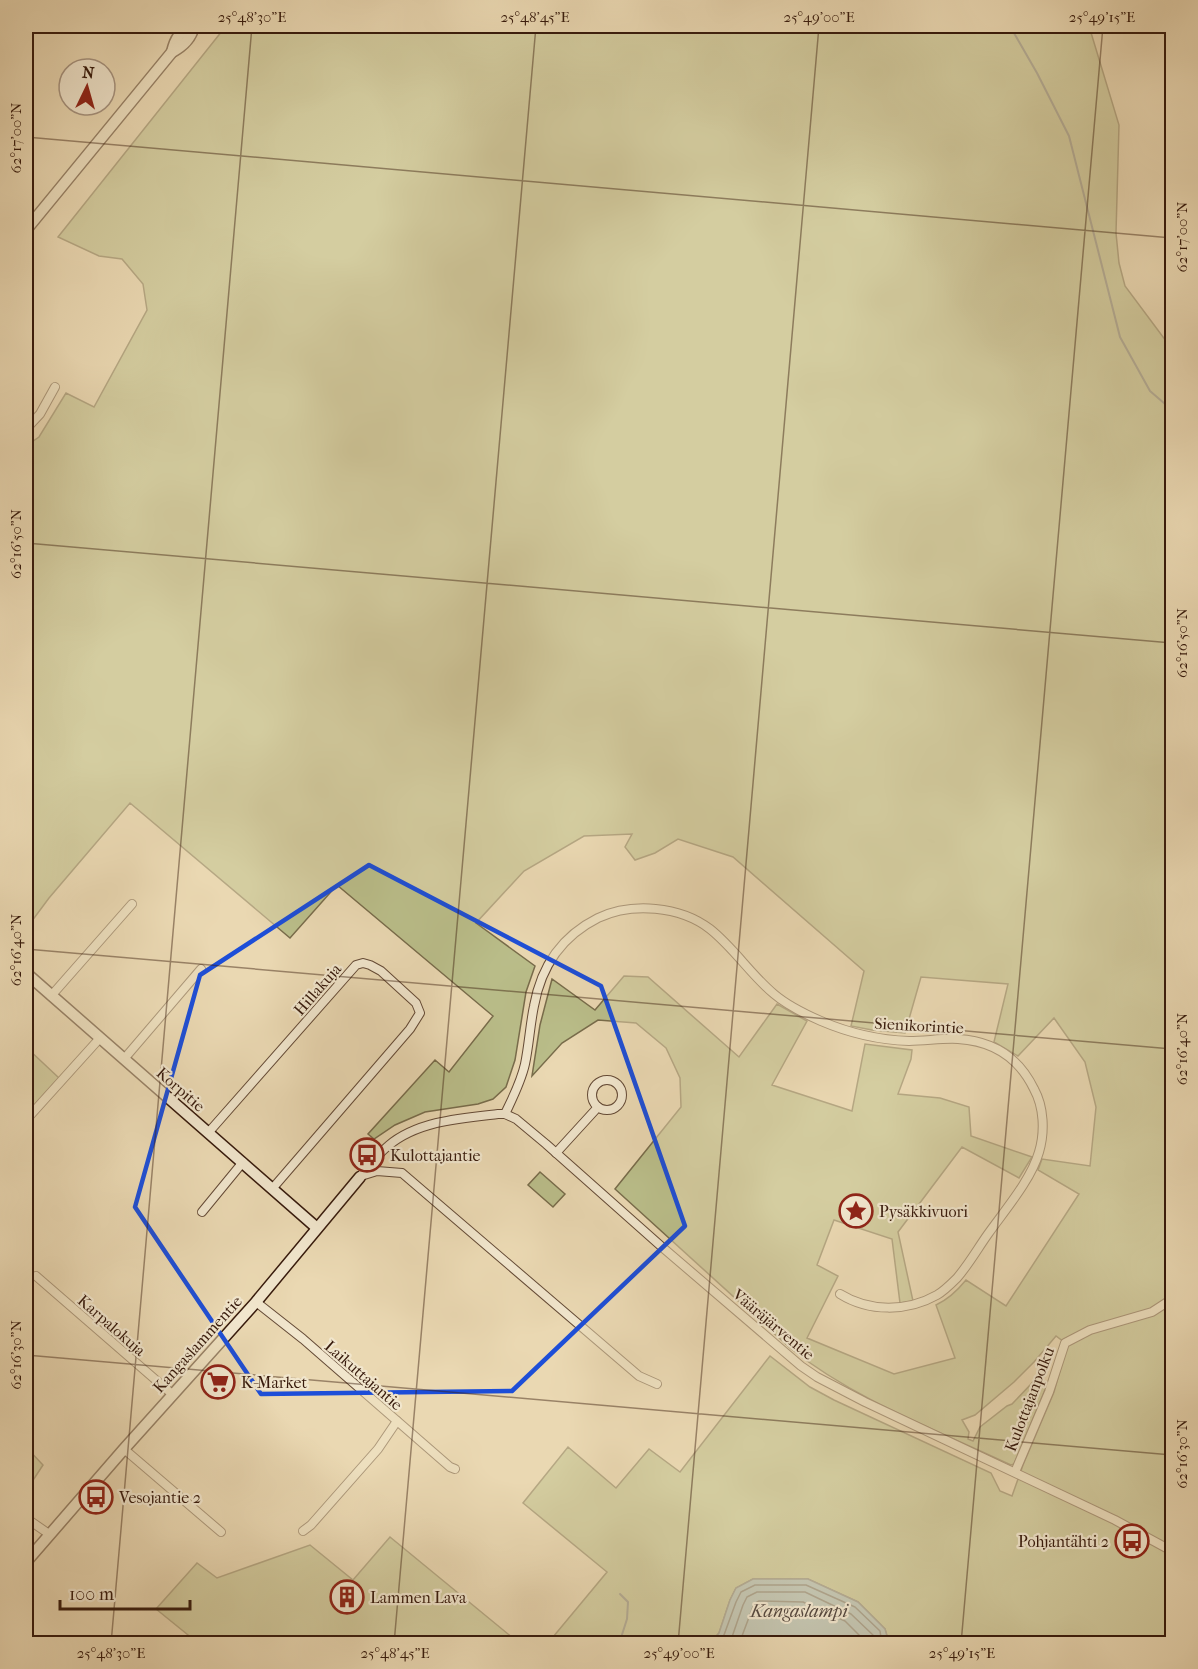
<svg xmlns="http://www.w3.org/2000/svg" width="1198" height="1669" viewBox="0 0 1198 1669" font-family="'IM FELL French Canon',serif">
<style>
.green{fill:#babe8a;stroke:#786c4b;stroke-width:1.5}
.water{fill:#9eb6b9;stroke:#757874;stroke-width:1.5}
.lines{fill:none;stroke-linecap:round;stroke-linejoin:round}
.shore{stroke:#6a6862;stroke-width:1.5}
.stream{stroke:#757874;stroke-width:2}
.street-casing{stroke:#644a36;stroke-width:10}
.secondary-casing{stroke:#371a0c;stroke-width:13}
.street{stroke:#f1e6cd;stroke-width:8}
.secondary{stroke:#f1e6cd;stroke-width:10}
.marked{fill:none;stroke:#1d4ed8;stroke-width:4.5;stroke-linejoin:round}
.ticks{fill:none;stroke:#371a0c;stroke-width:1.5;stroke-opacity:0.45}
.labels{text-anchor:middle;stroke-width:4.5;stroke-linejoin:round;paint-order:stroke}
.street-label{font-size:16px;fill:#371a0c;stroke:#f1e6cd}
.poi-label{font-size:16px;fill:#371a0c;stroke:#f1e6cd;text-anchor:start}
.water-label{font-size:18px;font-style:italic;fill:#564940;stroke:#f1e6cd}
.neatline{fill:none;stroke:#371a0c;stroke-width:2}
.ticks-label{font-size:15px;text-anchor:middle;fill:#371a0c}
</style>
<rect width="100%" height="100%" fill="#ead8b2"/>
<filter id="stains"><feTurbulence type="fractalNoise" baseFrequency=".00333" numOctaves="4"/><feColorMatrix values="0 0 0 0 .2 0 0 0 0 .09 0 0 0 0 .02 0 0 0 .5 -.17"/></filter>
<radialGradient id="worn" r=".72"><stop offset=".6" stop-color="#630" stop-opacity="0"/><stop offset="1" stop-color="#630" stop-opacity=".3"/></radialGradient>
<!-- green -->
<g class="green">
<path d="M226 26H1089L1119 125 1116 233 1119 263 1125 286 1172 349V1547L1166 1554 1172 1559V1643H889L885 1629 858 1602 808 1579H753L736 1588 730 1600 719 1633 710 1643H548L607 1572 523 1503 568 1447 616 1488 649 1449 680 1472 770 1356 810 1387 834 1400 991 1473 1000 1491 1012 1496 1023 1465 1054 1392 1066 1349 1064 1342 1056 1336 1034 1362 1014 1382 975 1415 962 1420 969 1432 968 1439 973 1441 980 1427 1007 1406 1012 1404 1034 1381 1039 1379 1046 1382 1047 1385 1014 1464 1011 1465C937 1430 855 1400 790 1348L615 1189 681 1107 680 1078 666 1048 636 1023 598 1020 562 1043 532 1076 540 1025 552 979 595 1010 624 976 648 977 739 1057 777 1004 807 1021 772 1085 852 1111 865 1044 912 1050 911 1059 898 1094 940 1098 969 1107 971 1136 1032 1157 1019 1178 962 1147 898 1232 913 1301 900 1303 892 1239 834 1220 817 1265 838 1276 807 1338 894 1374 955 1358 936 1305C949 1299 957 1291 966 1280L1006 1306 1079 1194 1038 1170 1042 1159 1090 1166 1096 1107 1085 1062 1054 1018 1018 1056 994 1042 1008 984 921 977 905 1033 872 1030 851 1026 864 971 733 857 678 839 655 853 635 860 625 847 632 834 584 836 524 871 476 923 535 966 526 992 515 1060 506 1087 493 1099 478 1104 425 1112 395 1125 374 1139 368 1134 435 1060 449 1072 493 1016 337 885 290 938 130 803 49 898 26 929V446L39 437 66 393 94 407 147 310 143 284 122 259 99 256 58 237Z"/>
<polygon points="26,1047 59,1078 26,1115"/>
<polygon points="540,1172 565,1194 553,1207 528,1185"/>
<polygon points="26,1447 43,1465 26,1491"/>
<polygon points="390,1537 519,1643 198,1643 156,1609 197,1563 217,1578 310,1545 353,1580"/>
</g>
<!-- water -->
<polygon class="water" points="753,1579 808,1579 858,1602 885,1629 889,1643 710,1643 719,1633 730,1600 736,1588"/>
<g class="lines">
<!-- shore -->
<g class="shore">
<polyline points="718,1644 724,1635 736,1602 741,1592 755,1585 806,1585 855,1607 880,1631 882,1644"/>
<polyline points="728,1644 732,1637 743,1605 747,1597 757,1592 805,1592 851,1614 873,1635 875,1644"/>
<polyline points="739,1644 754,1604 759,1601 803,1602 845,1621 864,1640 866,1644"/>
</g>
<!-- stream -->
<g class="stream">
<polyline points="1010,26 1037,73 1069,136 1120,337 1150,391 1172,410"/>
<polyline points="619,1644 627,1619 628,1602 620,1594"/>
</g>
<defs>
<g id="street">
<polyline points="26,429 40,414 55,387"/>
<polyline points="51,996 132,904"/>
<polyline points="124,1059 201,969"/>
<circle cx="607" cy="1095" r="15"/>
<path d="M505 1114C513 1097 521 1082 525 1064 529 1045 530 1025 534 1006 541 967 562 936 598 918 632 902 680 906 710 929 734 948 751 975 774 994 788 1006 805 1014 821 1021 849 1033 879 1040 909 1041 926 1041 942 1038 958 1039 993 1041 1019 1058 1034 1089 1044 1107 1045 1132 1039 1152 1031 1180 1005 1210 988 1234 978 1248 969 1264 957 1278 951 1284 944 1291 937 1295 907 1312 869 1312 840 1294"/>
<polyline points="26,1120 100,1038"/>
<polyline points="208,1133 356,965 363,963 370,965 381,971 416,1003 420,1013 410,1029 272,1189"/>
<polyline points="556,1153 598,1107"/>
<polyline points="361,1176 377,1171 402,1173 639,1376 657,1384"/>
<path d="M360 1177C369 1166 377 1155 388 1146 417 1121 462 1118 498 1114H505L516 1119 546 1144 662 1247 801 1366 817 1377 865 1402 1115 1520 1172 1551"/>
<polyline points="202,1212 243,1162"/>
<polyline points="36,1276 172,1394"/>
<polyline points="256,1302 303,1339 450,1467 455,1469"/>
<polyline points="124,1449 221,1532"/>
<polyline points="1015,1472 1049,1392 1065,1343 1090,1330 1152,1312 1172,1299"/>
<polyline points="26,1518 49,1534"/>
<polyline points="303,1531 311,1525 378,1449 397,1421"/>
</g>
<g id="secondary">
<path d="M172 52C175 39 180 30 193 26"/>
<path d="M26 230 172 52C183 46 191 39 194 26"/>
<polyline points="26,973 317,1228"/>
<polyline points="26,1562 124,1449 256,1302 360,1177"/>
</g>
</defs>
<!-- street casing -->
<use href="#street" class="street-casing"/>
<!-- secondary casing -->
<use href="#secondary" class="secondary-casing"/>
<!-- street -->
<use href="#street" class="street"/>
<!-- secondary -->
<use href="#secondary" class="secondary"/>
</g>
<!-- marked area -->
<path d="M0 0H1198V1669H0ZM369 865 601 986 685 1226 512 1391 261 1394 135 1207 200 975Z" fill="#ead8b2" fill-opacity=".55" fill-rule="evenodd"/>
<path class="marked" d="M369 865 601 986 685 1226 512 1391 261 1394 135 1207 200 975Z"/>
<!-- ticks -->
<path class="ticks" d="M26 137 1172 238M26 543 1172 643M26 949 1172 1049M26 1355 1172 1455M111 1644 252 26M394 1644 536 26M678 1644 819 26M961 1644 1103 26"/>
<!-- icons -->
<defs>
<symbol id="bus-ring" viewBox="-11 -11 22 22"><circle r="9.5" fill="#f1e6cd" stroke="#8f2418" stroke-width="1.5"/><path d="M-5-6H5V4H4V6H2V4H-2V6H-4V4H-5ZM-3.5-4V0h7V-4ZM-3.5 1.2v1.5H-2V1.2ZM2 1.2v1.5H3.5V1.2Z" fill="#8f2418"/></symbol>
<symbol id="sight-ring" viewBox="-11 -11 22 22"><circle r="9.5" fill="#f1e6cd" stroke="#8f2418" stroke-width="1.5"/><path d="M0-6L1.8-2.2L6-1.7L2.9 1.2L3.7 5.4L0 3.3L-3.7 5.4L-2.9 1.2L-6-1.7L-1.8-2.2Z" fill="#8f2418"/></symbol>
<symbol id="supermarket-ring" viewBox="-11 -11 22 22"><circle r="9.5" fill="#f1e6cd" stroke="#8f2418" stroke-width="1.5"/><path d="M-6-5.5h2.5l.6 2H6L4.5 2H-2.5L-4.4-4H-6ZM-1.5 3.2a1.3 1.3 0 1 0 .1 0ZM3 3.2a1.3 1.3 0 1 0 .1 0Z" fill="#8f2418"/></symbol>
<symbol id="building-ring" viewBox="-11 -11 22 22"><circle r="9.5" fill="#f1e6cd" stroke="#8f2418" stroke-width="1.5"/><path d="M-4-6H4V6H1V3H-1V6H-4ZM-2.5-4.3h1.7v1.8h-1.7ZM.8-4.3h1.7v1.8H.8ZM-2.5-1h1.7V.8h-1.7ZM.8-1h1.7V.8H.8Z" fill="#8f2418"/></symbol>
</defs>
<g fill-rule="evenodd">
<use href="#bus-ring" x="348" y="1136" width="38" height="38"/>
<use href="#sight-ring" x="837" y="1192" width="38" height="38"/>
<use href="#supermarket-ring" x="199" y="1363" width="38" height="38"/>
<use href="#bus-ring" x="77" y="1478" width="38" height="38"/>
<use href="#bus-ring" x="1113" y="1522" width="38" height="38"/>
<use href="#building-ring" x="328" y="1578" width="38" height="38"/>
</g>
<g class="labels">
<!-- street labels -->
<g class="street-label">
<text transform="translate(317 989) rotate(-49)" y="6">Hillakuja</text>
<text transform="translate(919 1025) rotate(3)" y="6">Sienikorintie</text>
<text transform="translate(181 1089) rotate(41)" y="6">Korpitie</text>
<text transform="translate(774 1324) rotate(40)" y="6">Vääräjärventie</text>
<text transform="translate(112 1325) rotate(41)" y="6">Karpalokuja</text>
<text transform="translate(197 1344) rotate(-48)" y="6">Kangaslammentie</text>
<text transform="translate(364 1375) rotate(41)" y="6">Laikuttajantie</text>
<text transform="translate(1029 1399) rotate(-69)" y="6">Kulottajanpolku</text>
</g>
<!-- poi labels -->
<g class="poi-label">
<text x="390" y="1161">Kulottajantie</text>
<text x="879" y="1217">Pysäkkivuori</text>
<text x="241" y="1388">K-Market</text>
<text x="119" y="1503">Vesojantie 2</text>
<text x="1109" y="1547" text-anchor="end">Pohjantähti 2</text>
<text x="370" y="1603">Lammen Lava</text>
</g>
<!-- water labels -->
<g class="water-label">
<text x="799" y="1617">Kangaslampi</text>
</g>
</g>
<!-- margin -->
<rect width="1198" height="1669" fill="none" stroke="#ead8b2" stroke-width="66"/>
<!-- north arrow -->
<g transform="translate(87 87) rotate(5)"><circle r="28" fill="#f1e6cd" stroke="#a79480" stroke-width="1.5"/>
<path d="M0-4.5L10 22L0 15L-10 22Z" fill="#8f2418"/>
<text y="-9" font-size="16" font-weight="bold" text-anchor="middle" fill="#371a0c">N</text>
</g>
<!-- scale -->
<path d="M60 1600v9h130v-9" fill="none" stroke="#371a0c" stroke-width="3"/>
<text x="69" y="1600" font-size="18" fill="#371a0c" stroke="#f1e6cd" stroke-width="4.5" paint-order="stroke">100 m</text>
<rect x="33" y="33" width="1132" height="1603" class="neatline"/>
<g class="ticks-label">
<text x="252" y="22">25°48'30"E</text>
<text x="535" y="22">25°48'45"E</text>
<text x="819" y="22">25°49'00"E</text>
<text x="1102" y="22">25°49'15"E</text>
<text transform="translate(16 138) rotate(-90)" y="5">62°17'00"N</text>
<text transform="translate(1182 237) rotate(-90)" y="5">62°17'00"N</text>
<text transform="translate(16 544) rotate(-90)" y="5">62°16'50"N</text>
<text transform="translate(1182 643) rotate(-90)" y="5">62°16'50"N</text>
<text transform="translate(16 950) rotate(-90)" y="5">62°16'40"N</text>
<text transform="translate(1182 1049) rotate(-90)" y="5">62°16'40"N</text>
<text transform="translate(16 1355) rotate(-90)" y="5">62°16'30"N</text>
<text transform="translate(1182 1454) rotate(-90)" y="5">62°16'30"N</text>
<text x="111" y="1658">25°48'30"E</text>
<text x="395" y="1658">25°48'45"E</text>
<text x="679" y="1658">25°49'00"E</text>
<text x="962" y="1658">25°49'15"E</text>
</g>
<rect width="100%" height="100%" filter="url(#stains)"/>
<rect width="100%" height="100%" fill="url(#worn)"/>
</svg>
